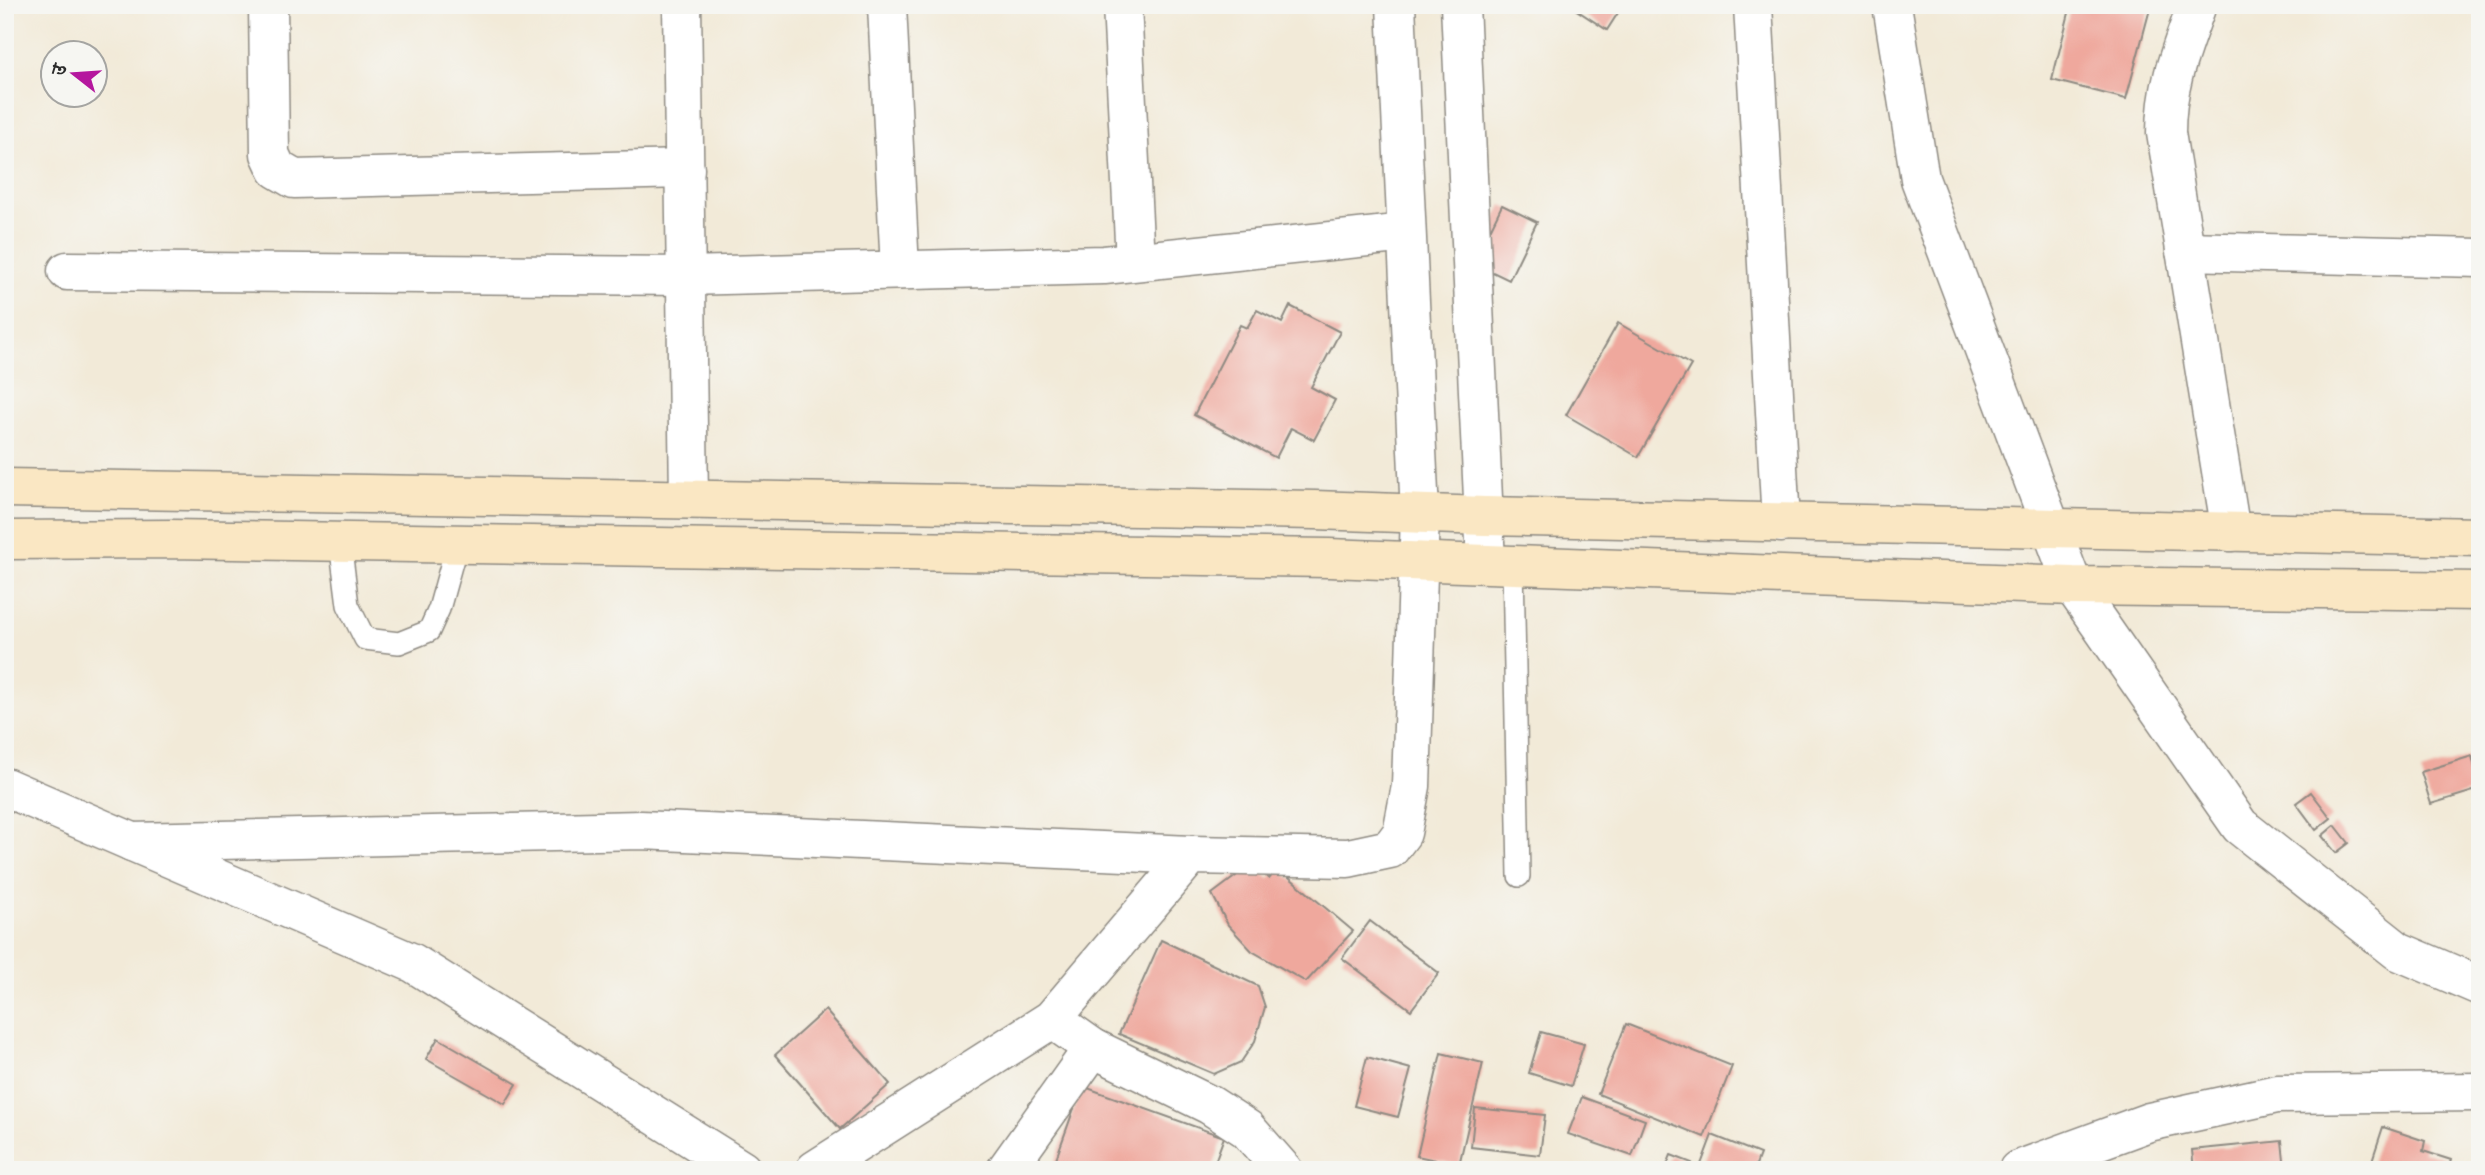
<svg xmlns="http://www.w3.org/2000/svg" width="2485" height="1175" viewBox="0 0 2485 1175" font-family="Dekko,'Playpen Sans Deva',sans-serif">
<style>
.building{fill:#efa89d}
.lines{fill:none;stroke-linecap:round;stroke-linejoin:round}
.lane-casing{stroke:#8e8a82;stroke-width:24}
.street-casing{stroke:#8e8a82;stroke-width:41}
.secondary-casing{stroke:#8e8a82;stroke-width:41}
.lane{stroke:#fff;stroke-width:21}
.street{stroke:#fff;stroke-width:38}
.secondary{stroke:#fae7c3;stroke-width:38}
</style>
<rect width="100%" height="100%" fill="#f6f6f2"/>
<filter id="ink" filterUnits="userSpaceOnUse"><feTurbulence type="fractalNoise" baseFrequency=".0143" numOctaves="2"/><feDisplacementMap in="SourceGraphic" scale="14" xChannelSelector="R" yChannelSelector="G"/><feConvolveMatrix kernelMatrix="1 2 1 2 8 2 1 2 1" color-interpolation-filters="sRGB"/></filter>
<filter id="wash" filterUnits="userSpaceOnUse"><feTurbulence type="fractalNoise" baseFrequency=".00686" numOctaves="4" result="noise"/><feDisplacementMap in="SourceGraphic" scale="28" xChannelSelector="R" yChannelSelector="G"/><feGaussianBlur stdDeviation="1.57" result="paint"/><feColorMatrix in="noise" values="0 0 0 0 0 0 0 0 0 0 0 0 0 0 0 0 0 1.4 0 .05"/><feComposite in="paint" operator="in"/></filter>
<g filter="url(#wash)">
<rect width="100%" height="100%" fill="#f2ead8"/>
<g id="blocks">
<!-- building -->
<g class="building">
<polygon points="1569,5 1623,5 1607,30"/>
<polygon points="2071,5 2151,5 2126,99 2052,80"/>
<polygon points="1502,205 1537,222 1509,280 1474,263"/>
<polygon points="1290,306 1340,332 1311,387 1335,400 1314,440 1291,428 1276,458 1194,415 1240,325 1247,328 1257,310 1282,323"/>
<polygon points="1618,323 1691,365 1638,457 1566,415"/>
<polygon points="2472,756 2475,768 2480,767 2480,789 2431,804 2421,772"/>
<polygon points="2311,792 2331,818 2316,830 2296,803"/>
<polygon points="2335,825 2349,843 2336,853 2322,836"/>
<polygon points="1252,864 1269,879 1278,868 1353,931 1306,982 1252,951 1228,925 1212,894"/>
<polygon points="1370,921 1439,973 1411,1010 1342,958"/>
<polygon points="1161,940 1258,986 1265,1007 1255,1041 1241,1062 1214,1074 1119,1034"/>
<polygon points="825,1010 890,1084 840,1129 775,1055"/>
<polygon points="1626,1024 1732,1066 1704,1137 1598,1094"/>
<polygon points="1541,1032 1584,1044 1571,1086 1529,1073"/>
<polygon points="438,1038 517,1084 505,1104 426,1059"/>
<polygon points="1441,1053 1483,1063 1459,1165 1417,1156"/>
<polygon points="1367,1057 1411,1069 1398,1117 1354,1106"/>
<polygon points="1082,1086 1224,1137 1212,1170 1052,1170"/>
<polygon points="1582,1097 1645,1120 1632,1156 1568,1134"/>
<polygon points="1475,1108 1545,1115 1540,1155 1471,1147"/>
<polygon points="2383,1127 2425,1141 2423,1151 2451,1160 2448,1170 2369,1170"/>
<polygon points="1712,1135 1760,1154 1754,1170 1699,1170"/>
<polygon points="2282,1141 2285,1170 2194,1170 2192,1150"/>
<polygon points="1671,1155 1692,1163 1690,1170 1665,1170"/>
</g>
</g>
</g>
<g filter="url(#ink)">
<use href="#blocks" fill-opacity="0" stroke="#8e8a82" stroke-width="2"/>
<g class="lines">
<defs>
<g id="lane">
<polyline points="340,542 348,605 365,639 399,643 429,631 439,609 457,544"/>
<polyline points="1513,564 1519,876"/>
</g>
<g id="street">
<polyline points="268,5 270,154 277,169 294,179 685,169"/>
<polyline points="682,5 689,498"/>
<polyline points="887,5 900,270"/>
<polyline points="1122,5 1135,261"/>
<polyline points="1460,5 1486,563"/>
<polyline points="1753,5 1781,523"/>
<polyline points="1892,5 1920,179 2073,586 2240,826 2398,951 2480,986"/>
<path d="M2197 5C2181 50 2166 84 2166 133L2231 532"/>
<polyline points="2185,251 2480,258"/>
<polyline points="67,271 687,276 1104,265 1406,233"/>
<polyline points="5,787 413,963 742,1170"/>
<polyline points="132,842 641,830 1191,855"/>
<polyline points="1052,1019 1093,1048 1210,1105 1247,1129 1283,1170"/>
<polyline points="815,1170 1052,1019 1191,855 1348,858 1390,849 1402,833 1411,786 1420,514 1396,5"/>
<polyline points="1006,1170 1093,1048"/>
<polyline points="2018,1170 2149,1122 2277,1094 2480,1092"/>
</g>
<g id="secondary">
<polyline points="5,488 1315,510 1485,516 2480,537"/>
<polyline points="5,540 171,539 1329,558 2073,586 2480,591"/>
</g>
</defs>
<!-- lane casing -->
<use href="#lane" class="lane-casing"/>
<!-- street casing -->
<use href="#street" class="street-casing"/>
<!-- secondary casing -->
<use href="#secondary" class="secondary-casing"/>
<!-- lane -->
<use href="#lane" class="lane"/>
<!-- street -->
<use href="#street" class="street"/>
<!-- secondary -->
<use href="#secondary" class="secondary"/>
</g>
</g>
<!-- margin -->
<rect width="2485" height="1175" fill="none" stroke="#f6f6f2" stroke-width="28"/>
<!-- north arrow -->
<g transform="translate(74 74) rotate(287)"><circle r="33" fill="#f6f6f2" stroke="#a5a5a2" stroke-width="2"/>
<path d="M0-5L12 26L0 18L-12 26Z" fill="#b5179e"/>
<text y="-10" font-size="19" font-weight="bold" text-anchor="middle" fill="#2b2b2b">उ</text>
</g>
</svg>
